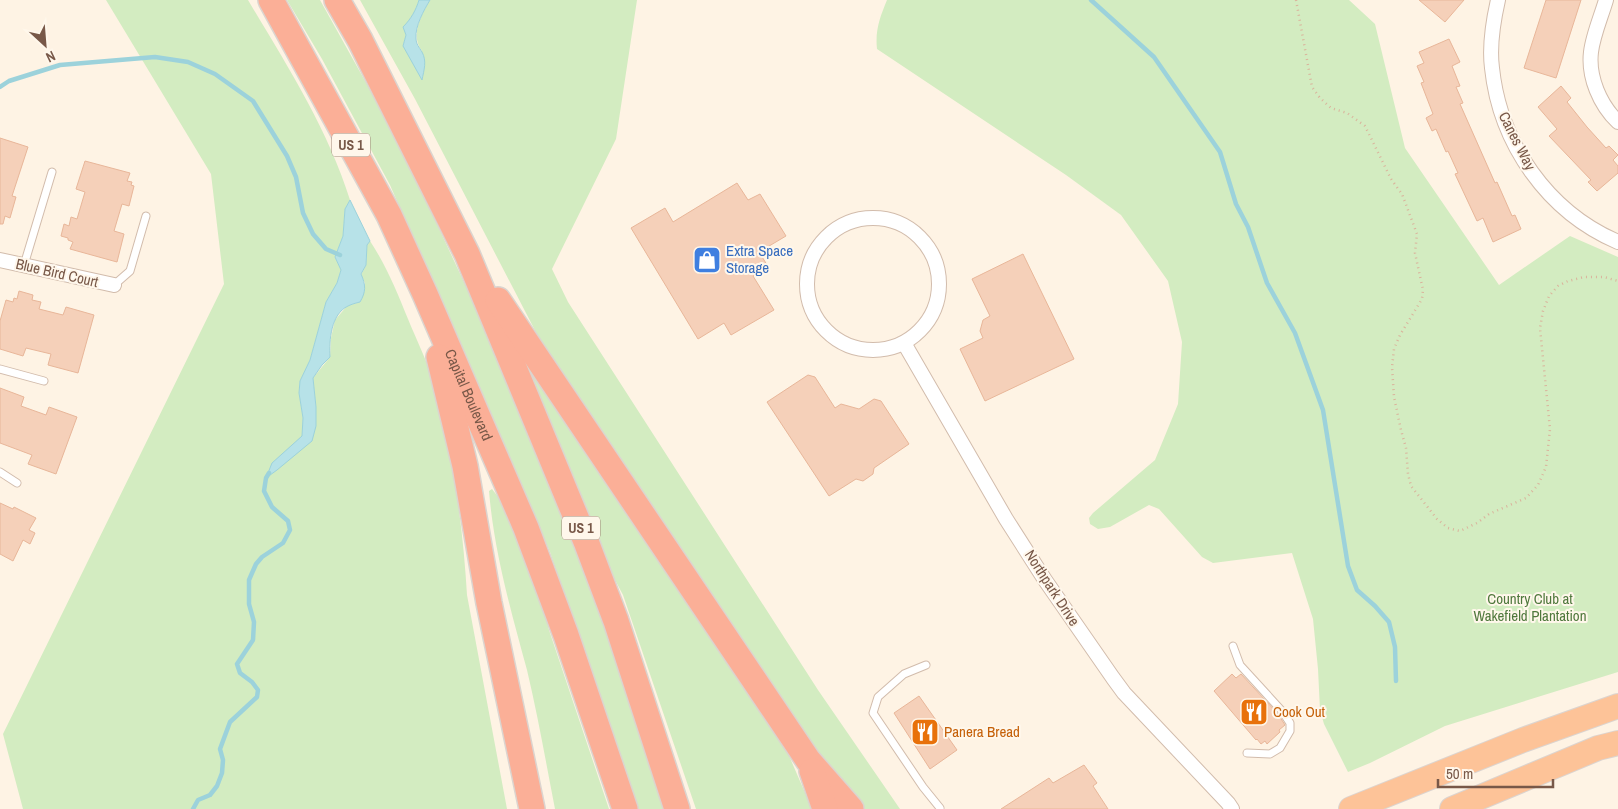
<svg xmlns="http://www.w3.org/2000/svg" width="1618" height="809" viewBox="0 0 1618 809" font-family="'Archivo Narrow',sans-serif">
<style>
.green{fill:#d3ecc1}
.water{fill:#b7e2e8;stroke:#9cd2db}
.lines{fill:none;stroke-linecap:round;stroke-linejoin:round}
.stream{stroke:#9cd2db;stroke-width:4.5}
.building{fill:#f5d0b9;stroke:#e8b699}
.service-casing{stroke:#d2bcac;stroke-width:9}
.minor-casing{stroke:#d2bcac;stroke-width:16}
.trunk-casing{stroke:#dcd4cf;stroke-width:26}
.motorway-casing{stroke:#dcd4cf;stroke-width:28}
.path{stroke:#dab39c;stroke-width:2.5;stroke-dasharray:1 4;stroke-linecap:butt}
.service{stroke:#fff;stroke-width:7}
.minor{stroke:#fff;stroke-width:14}
.trunk{stroke:#fdc398;stroke-width:24}
.motorway{stroke:#fbaf97;stroke-width:25}
.labels{text-anchor:middle;stroke-width:4;stroke-linejoin:round;paint-order:stroke}
.shield{fill:#fff7eb;stroke:#a08879;stroke-width:1}
.shield-label{font-size:14px;font-weight:bold;fill:#785848}
.street-label{font-size:15px;fill:#785848;stroke:#fff7eb}
.shop-label{font-size:15px;fill:#366cbe;stroke:#fff7eb;text-anchor:start}
.park-label{font-size:15px;fill:#4f783c;stroke:#fff7eb}
.food-label{font-size:15px;fill:#c56008;stroke:#fff7eb;text-anchor:start}
</style>
<rect width="100%" height="100%" fill="#fef3e4"/>
<!-- green -->
<g class="green">
<path d="M106 0H248C286 64 328 129 350 200L345 209 343 236 335 257 341 270 337 283 326 302 310 360 300 381 299 393 303 418 302 437 287 448 316 426V407L313 378 330 357 331 338 335 320 347 306 360 302 365 283 361 275 366 265 367 245 370 241C386 265 397 292 408 319 416 339 426 358 432 379 452 445 463 526 467 595L507 809H23L3 734 224 284 211 174Z"/>
<polygon points="287,0 320,0 369,88 415,177 497,353 579,552 667,809 636,809 550,552 390,185 322,59"/>
<path d="M360 0H419C417 10 411 19 404 27L406 35 403 46 422 51C410 36 421 15 430 0H637L616 139 552 269 568 302 818 690 900 809H859L835 780 541 342 415 99Z"/>
<path d="M887 0H1349L1375 24 1405 148 1499 285 1570 236 1618 257V672L1445 726 1370 763 1348 772 1324 724 1320 710 1318 669 1313 619 1292 553 1213 563 1202 557 1159 509 1149 505 1110 527 1098 529 1090 524 1089 518 1093 513 1155 460 1178 404 1182 342 1168 281 1121 215 1066 175 877 49C875 30 880 17 887 0Z"/>
<polygon points="530,357 744,683 787,751 806,795 811,809 696,809 623,595 605,561 523,361"/>
<path d="M492 489C507 507 515 530 523 552 533 578 543 603 549 630L609 809H555C546 763 538 716 527 670 511 611 494 552 489 491Z"/>
</g>
<!-- water -->
<g class="water">
<path d="M419 0H430C424 10 415 26 416 38 416 44 419 47 422 52 427 61 424 70 422 80L403 46 406 35 403 27C411 19 416 10 419 0Z"/>
<path d="M350 200 370 241 367 245 366 265 361 274C366 285 366 292 360 302 356 303 352 304 348 306 331 314 329 340 330 357L322 365 313 378 316 407V426L312 441 277 470 266 478 272 463 302 436 303 418 299 393 300 381 310 360 326 302 337 283 341 270 335 257 343 236 345 209Z"/>
</g>
<g class="lines">
<!-- stream -->
<g class="stream">
<polyline points="1091,0 1154,57 1220,152 1236,204 1248,227 1267,283 1295,333 1323,410 1348,566 1357,590 1375,606 1389,622 1395,647 1396,681"/>
<polyline points="0,87 9,81 60,65 155,57 188,62 215,74 253,101 287,156 296,177 303,213 313,234 326,249 340,255"/>
<polyline points="193,809 198,800 210,795 217,786 222,773 223,760 220,749 230,722 257,697 258,690 252,682 240,673 237,664 253,640 254,622 249,604 249,580 256,564 262,557 283,543 290,530 288,521 272,507 264,491 266,478 269,473"/>
</g>
</g>
<!-- building -->
<g class="building">
<polygon points="1419,0 1464,0 1445,22"/>
<polygon points="1546,0 1581,0 1556,78 1524,68"/>
<polygon points="1449,39 1460,62 1452,66 1460,86 1456,87 1463,103 1460,104 1495,183 1497,182 1512,216 1515,215 1521,229 1493,242 1483,218 1477,221 1455,174 1458,173 1448,151 1446,152 1436,129 1432,131 1426,118 1433,114 1421,83 1424,82 1417,66 1424,63 1419,52"/>
<polygon points="1561,86 1571,98 1567,102 1587,127 1606,148 1609,146 1618,155 1613,160 1618,166 1618,173 1597,191 1588,182 1591,180 1549,136 1557,129 1538,107"/>
<polygon points="0,138 28,147 12,196 16,197 10,218 5,216 3,224 0,224"/>
<polygon points="85,161 130,173 127,181 132,182 131,185 134,186 129,206 122,204 114,231 124,234 117,262 70,249 73,242 68,240 68,238 61,236 64,224 69,226 71,217 77,219 85,192 76,189"/>
<polygon points="737,183 748,200 760,194 786,236 759,252 769,268 753,276 774,310 731,335 724,323 698,339 631,228 665,208 673,222"/>
<polygon points="1023,254 1074,359 985,401 960,349 983,338 980,331 983,320 990,316 972,279"/>
<polygon points="19,291 33,295 32,300 41,302 39,309 63,315 66,307 94,315 78,373 48,365 51,354 26,348 23,356 0,349 0,321 6,300 13,302 14,298 17,299"/>
<polygon points="808,375 815,377 835,408 841,404 859,409 874,399 881,401 909,444 874,468 873,474 863,481 856,479 829,496 767,402"/>
<polygon points="0,388 24,397 21,406 46,415 49,407 77,417 56,474 28,464 32,455 0,443"/>
<polygon points="0,503 13,509 14,507 36,518 29,530 35,533 30,544 23,540 13,561 0,554"/>
<polygon points="1232,674 1236,678 1241,674 1278,714 1285,725 1279,730 1280,732 1267,744 1265,741 1261,744 1257,739 1256,740 1214,691"/>
<polygon points="919,696 957,750 930,769 894,713"/>
<polygon points="1084,765 1097,783 1093,786 1108,809 1001,809 1049,778 1053,783"/>
</g>
<g class="lines">
<defs>
<g id="service">
<polyline points="24,265 52,172"/>
<polyline points="114,285 130,271 146,216"/>
<polyline points="0,369 44,381"/>
<polyline points="0,472 17,483"/>
<polyline points="1233,646 1240,665 1282,711 1290,723 1290,731 1280,748 1270,754 1247,753"/>
<polyline points="926,665 904,674 878,697 873,713 923,787 940,808"/>
</g>
<g id="minor">
<path d="M1498 0C1493 22 1489 45 1492 68 1500 144 1548 212 1618 242"/>
<path d="M1606 0C1601 17 1593 35 1591 52 1588 77 1600 105 1618 122"/>
<circle cx="873" cy="284" r="66"/>
<polyline points="0,260 114,285"/>
<polyline points="904,343 1006,519 1045,580 1113,678 1124,693 1228,803 1232,809"/>
</g>
<g id="trunk">
<polyline points="1351,809 1523,740 1618,706"/>
<polyline points="1452,809 1598,748 1618,743"/>
</g>
<g id="motorway">
<path id="s1" d="M271 0 389 215 425 294 526 528 566 635 625 809"/>
<polyline points="337,0 360,40 467,254 587,544 616,621 677,809"/>
<polyline points="498,300 808,760 851,809"/>
<polyline points="439,357 465,466 489,603 532,809"/>
<polyline points="812,771 825,809"/>
</g>
</defs>
<!-- service casing -->
<use href="#service" class="service-casing"/>
<!-- minor casing -->
<use href="#minor" class="minor-casing"/>
<!-- trunk casing -->
<use href="#trunk" class="trunk-casing"/>
<!-- motorway casing -->
<use href="#motorway" class="motorway-casing"/>
<!-- path -->
<polyline class="path" points="1296,0 1312,87 1320,98 1331,108 1347,113 1365,126 1391,179 1402,194 1417,234 1415,253 1423,290 1422,299 1400,335 1394,349 1392,367 1394,397 1401,430 1406,448 1408,474 1411,486 1437,519 1448,528 1460,531 1477,523 1489,514 1526,498 1538,485 1546,467 1550,429 1540,328 1543,311 1549,296 1558,286 1568,281 1584,277 1604,277 1618,281"/>
<!-- service -->
<use href="#service" class="service"/>
<!-- minor -->
<use href="#minor" class="minor"/>
<!-- trunk -->
<use href="#trunk" class="trunk"/>
<!-- motorway -->
<use href="#motorway" class="motorway"/>
</g>
<!-- icons -->
<defs>
<symbol id="shop-square" viewBox="-11 -11 22 22"><rect x="-9" y="-9" width="18" height="18" rx="4" fill="#3f7fe0" stroke="#fff7eb"/><path d="M-5-2.5h2.3a2.7 3.5 0 0 1 5.4 0H5L5.5 6h-11ZM-1.5-2.5h3a1.5 2.3 0 0 0-3 0Z" fill="#fff"/></symbol>
<symbol id="restaurant-square" viewBox="-11 -11 22 22"><rect x="-9" y="-9" width="18" height="18" rx="4" fill="#e8710a" stroke="#fff7eb"/><path d="M-5-6h1v4h1v-4h1v4h1v-4h1v5L-1.5 .5V6h-2V.5L-5-1ZM5-6V6H3V1.5H1.5Q1.5-4 5-6Z" fill="#fff"/></symbol>
</defs>
<g fill-rule="evenodd">
<use href="#shop-square" x="691" y="244" width="32" height="32"/>
<use href="#restaurant-square" x="1238" y="696" width="32" height="32"/>
<use href="#restaurant-square" x="909" y="716" width="32" height="32"/>
</g>
<g class="labels">
<!-- shield labels -->
<g class="shield">
<rect x="332" y="133.5" width="38" height="23" rx="4"/>
<rect x="562" y="516.5" width="38" height="23" rx="4"/>
</g>
<g class="shield-label">
<text x="351" y="150">US 1</text>
<text x="581" y="533">US 1</text>
</g>
<!-- street labels -->
<g class="street-label">
<text transform="translate(1517 141) rotate(63)" y="5">Canes Way</text>
<text transform="translate(57 273) rotate(13)" y="5">Blue Bird Court</text>
<text dy="5" stroke="none"><textPath href="#s1" startOffset="442">Capital Boulevard</textPath></text>
<text transform="translate(1052 588) rotate(57)" y="5">Northpark Drive</text>
</g>
<!-- shop labels -->
<g class="shop-label">
<text x="726" y="256">Extra Space<tspan x="726" dy="17">Storage</tspan></text>
</g>
<!-- park labels -->
<g class="park-label">
<text x="1530" y="604">Country Club at<tspan x="1530" dy="17">Wakefield Plantation</tspan></text>
</g>
<!-- food labels -->
<g class="food-label">
<text x="1273" y="717">Cook Out</text>
<text x="944" y="737">Panera Bread</text>
</g>
</g>
<!-- north arrow -->
<g transform="translate(45 45) rotate(154)" stroke="#fff7eb" stroke-width="4" paint-order="stroke">
<path d="M0-4L9 19L0 12L-9 19Z" fill="#785848"/>
<text y="-8" font-size="14" font-weight="bold" text-anchor="middle" fill="#785848">N</text>
</g>
<!-- scale -->
<path d="M1438 779v8h115v-8" fill="none" stroke="#785848" stroke-width="2.5"/>
<text x="1446" y="779" font-size="15" fill="#785848" stroke="#fff7eb" stroke-width="4" paint-order="stroke">50 m</text>
</svg>
